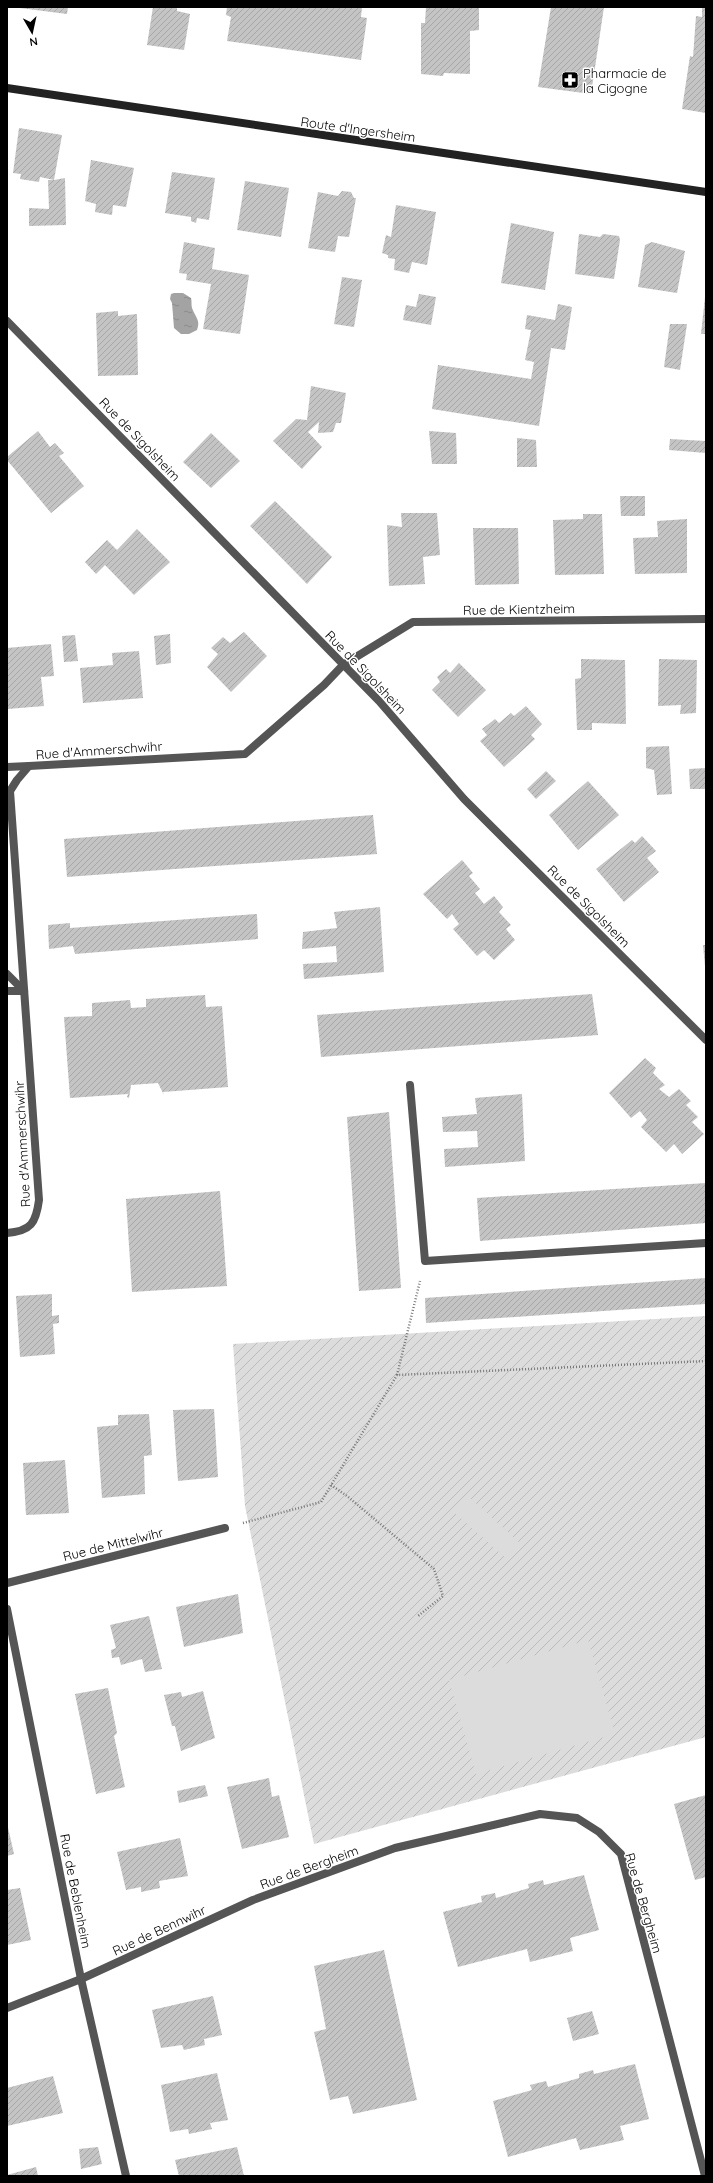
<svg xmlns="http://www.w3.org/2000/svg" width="713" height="2183" viewBox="0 0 713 2183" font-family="Quicksand,sans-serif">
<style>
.garden{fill:url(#garden-furrows)}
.pitch{fill:#dcdcdc}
.water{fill:url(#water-ripples)}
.building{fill:url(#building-hatch)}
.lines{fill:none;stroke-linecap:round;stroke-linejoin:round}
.path{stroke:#777;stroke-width:2.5;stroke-dasharray:1 2;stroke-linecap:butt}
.service{stroke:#555;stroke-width:8}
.minor{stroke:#555;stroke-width:8}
.tertiary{stroke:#555;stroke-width:8}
.secondary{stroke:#222;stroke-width:8}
.labels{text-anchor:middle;stroke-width:3;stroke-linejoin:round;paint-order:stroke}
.poi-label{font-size:13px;fill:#000;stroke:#fff;text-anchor:start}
.street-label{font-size:13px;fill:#000;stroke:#fff}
</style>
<defs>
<pattern id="garden-furrows" width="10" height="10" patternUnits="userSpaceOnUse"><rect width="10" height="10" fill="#dcdcdc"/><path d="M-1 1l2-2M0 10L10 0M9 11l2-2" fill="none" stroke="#bbb"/></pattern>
<pattern id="water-ripples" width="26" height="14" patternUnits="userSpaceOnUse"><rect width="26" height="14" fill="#a3a3a3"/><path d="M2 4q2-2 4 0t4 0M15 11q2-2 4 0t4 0" fill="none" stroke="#8b8b8b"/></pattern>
<pattern id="building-hatch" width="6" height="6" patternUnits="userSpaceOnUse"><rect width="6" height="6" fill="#c4c4c4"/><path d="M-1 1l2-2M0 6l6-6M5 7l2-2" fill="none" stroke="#a7a7a7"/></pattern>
</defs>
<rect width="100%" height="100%" fill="#fff"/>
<!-- garden -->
<polygon class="garden" points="706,1316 706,1737 314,1844 245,1506 233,1344"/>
<!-- pitch -->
<g class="pitch">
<polygon points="469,1497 521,1544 507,1559 455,1513"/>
<polygon points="588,1640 615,1734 476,1774 449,1680"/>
</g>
<!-- water -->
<path class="water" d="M174 293H183L191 298C192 301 191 305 192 308 195 317 201 320 197 330L189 334H181L174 328 172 303 170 299 171 294Z"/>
<!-- building -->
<g class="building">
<polygon points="12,7 68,7 67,14"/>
<polygon points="153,7 177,7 177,11 190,14 184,50 147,45"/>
<polygon points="227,7 362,7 361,17 367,18 361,60 227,41 231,17 226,15"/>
<polygon points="426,7 479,7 479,30 470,31 470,74 444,73 443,76 421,74 421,23 425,23"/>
<polygon points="551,7 604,7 591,94 538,87"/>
<polygon points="702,7 706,7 706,113 682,109 690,56 693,57 696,16 702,17"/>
<polygon points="19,128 62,135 54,180 65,178 66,225 29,226 29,208 49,209 48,180 54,180 40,177 39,182 20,179 21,174 13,173"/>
<polygon points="91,160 134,168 126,207 113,205 112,215 95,212 96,204 85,201"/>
<polygon points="172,172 215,178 209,220 197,218 196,223 191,221 191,217 165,213"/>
<polygon points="245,181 289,188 281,237 237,230"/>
<polygon points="342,191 351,192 354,198 356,198 349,237 338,236 335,252 308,248 318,192 338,196"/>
<polygon points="396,205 436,212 427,265 412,262 409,273 394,270 395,259 388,258 388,255 382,253 386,235 391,237"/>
<polygon points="511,223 554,232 545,290 501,283"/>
<polygon points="579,234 600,237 603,234 619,236 620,240 614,279 575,274"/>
<polygon points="184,242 215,248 212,269 249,275 240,334 203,329 211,284 186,280 187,274 179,273"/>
<polygon points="652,242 685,251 677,293 638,287 645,245"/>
<polygon points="342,277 362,280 354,327 334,324"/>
<polygon points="419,294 436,297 431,325 403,320 406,305 416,307"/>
<polygon points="705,297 706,298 706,334 701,334"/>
<polygon points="558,304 572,307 565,350 551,348 539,426 432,409 438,365 531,379 534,362 525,360 531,330 525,329 527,315 555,320"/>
<polygon points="118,311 118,316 137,314 138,375 98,376 96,313"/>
<polygon points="670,324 687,324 680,370 664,367"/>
<polygon points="311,386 346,393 341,423 336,423 333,432 318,433 319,422 308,432 322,447 302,469 273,441 296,419 307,420"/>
<polygon points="38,431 50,447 55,443 64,453 59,456 84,486 51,513 7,460 7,457"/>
<polygon points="429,431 456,433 457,464 432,464"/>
<polygon points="211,433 240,461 211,488 183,462"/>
<polygon points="517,438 536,440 537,467 517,467"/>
<polygon points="670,439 706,441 706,453 669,450"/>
<polygon points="620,496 645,496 645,516 621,516"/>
<polygon points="275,501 332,557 307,584 250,526"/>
<polygon points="401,513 437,513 440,555 423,557 425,584 389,586 387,525 402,527"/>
<polygon points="583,514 602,514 604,574 555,575 553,520 583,519"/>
<polygon points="687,519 687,573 635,574 633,538 658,537 657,521"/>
<polygon points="473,528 518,528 519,584 475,585"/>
<polygon points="137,529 170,562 134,595 105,565 96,574 85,562 107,540 117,550"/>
<polygon points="244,632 267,656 231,692 207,667 218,654 211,648 223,637 230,643"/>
<polygon points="170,634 171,663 156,665 154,636"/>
<polygon points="75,635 78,661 64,662 62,636"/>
<polygon points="51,644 54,676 41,677 44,706 8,709 7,648"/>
<polygon points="139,651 143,698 83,703 80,668 113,665 112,653"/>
<polygon points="581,659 625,660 626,724 592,723 592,730 577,730 575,679 581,678"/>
<polygon points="659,659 697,660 696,713 680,714 681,705 658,706"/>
<polygon points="459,663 486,690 458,717 432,690 440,682 437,677 446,669 450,673"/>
<polygon points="526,706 542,724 531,735 535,739 504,767 480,741 487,735 482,729 495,719 499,723 511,713 514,716"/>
<polygon points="669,746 672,794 657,795 654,770 646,768 646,747"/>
<polygon points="706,768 706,789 690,789 689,769"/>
<polygon points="546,771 556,781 536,799 527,789"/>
<polygon points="588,781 619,815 578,850 549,815"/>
<polygon points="373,815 377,854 67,877 64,839"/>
<polygon points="642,836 656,851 647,858 659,872 624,902 596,869 632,840 635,843"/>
<polygon points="462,860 473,873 469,876 480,889 475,893 484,904 494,896 503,907 499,912 511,925 506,929 515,940 494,960 484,950 477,956 453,929 459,924 452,914 447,919 423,894"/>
<polygon points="380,907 384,972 304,979 303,964 337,962 336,946 302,949 303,932 337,928 334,912"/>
<polygon points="257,914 258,939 75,954 73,946 49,949 48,925 70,923 70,928"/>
<polygon points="703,945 706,945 706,966 705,966"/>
<polygon points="592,994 598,1035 321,1057 317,1015"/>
<polygon points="205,995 206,1007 222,1006 228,1087 163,1092 164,1095 158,1083 131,1085 129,1098 127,1097 128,1094 70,1098 64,1017 92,1016 92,1003 130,1000 131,1008 146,1007 146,999"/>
<polygon points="645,1058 656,1068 653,1073 665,1085 659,1089 669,1097 679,1089 691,1101 686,1105 698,1117 692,1122 704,1134 682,1154 674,1144 666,1152 641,1127 647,1120 640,1111 631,1118 609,1093"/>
<polygon points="522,1094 525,1161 445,1167 444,1149 478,1147 477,1131 443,1132 442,1117 477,1114 475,1098"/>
<polygon points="389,1112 401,1288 359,1291 347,1117"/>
<polygon points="706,1183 706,1223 480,1241 477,1198"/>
<polygon points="220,1191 227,1286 132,1292 126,1199"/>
<polygon points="706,1278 706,1304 426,1323 425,1298"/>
<polygon points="52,1294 52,1316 59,1315 59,1323 53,1324 55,1354 20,1357 16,1296"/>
<polygon points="214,1409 218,1477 178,1481 173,1410"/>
<polygon points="149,1414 152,1455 144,1456 145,1494 102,1498 97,1427 118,1425 118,1415"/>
<polygon points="65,1460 69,1513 26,1515 23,1463"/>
<polygon points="238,1594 243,1633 184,1647 176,1607"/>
<polygon points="149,1616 162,1669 145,1672 142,1659 121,1665 119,1657 112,1658 111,1650 116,1648 110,1625"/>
<polygon points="108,1688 117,1733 114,1736 125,1787 96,1794 75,1694"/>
<polygon points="203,1691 215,1738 181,1751 175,1726 172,1726 164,1695 181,1692 182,1697"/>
<polygon points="269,1778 272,1797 279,1795 289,1837 242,1849 227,1787"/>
<polygon points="205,1785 208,1796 179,1803 177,1791"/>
<polygon points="706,1795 706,1877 695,1880 674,1804"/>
<polygon points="7,1823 14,1854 7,1856"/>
<polygon points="180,1838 188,1876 159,1881 160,1888 141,1892 141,1887 126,1890 117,1852"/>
<polygon points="584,1875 599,1930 570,1938 573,1951 530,1962 527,1949 458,1967 443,1912 482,1902 481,1896 495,1893 496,1898 529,1888 528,1884 543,1880 544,1885"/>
<polygon points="20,1888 31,1940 7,1945 7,1890"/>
<polygon points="384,1950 417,2100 353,2114 348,2096 330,2100 314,2032 326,2029 314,1966"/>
<polygon points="213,1996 222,2035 204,2039 205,2045 184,2050 182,2045 161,2048 152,2010"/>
<polygon points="592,2011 599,2034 573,2041 567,2018"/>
<polygon points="635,2064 649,2119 620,2126 624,2140 580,2150 576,2138 508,2157 493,2101 532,2090 530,2085 546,2081 548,2087 579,2078 579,2074 593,2070 594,2074"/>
<polygon points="217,2073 228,2120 210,2123 212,2129 189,2134 188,2129 170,2132 161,2085"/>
<polygon points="53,2076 63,2113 7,2126 7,2088"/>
<polygon points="98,2147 102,2164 81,2169 79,2149"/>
<polygon points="237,2147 244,2176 179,2176 175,2160"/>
<polygon points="36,2167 38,2176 7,2176 7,2175"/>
</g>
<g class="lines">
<!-- path -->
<g class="path">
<polyline points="397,1375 420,1281"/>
<polyline points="331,1485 347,1496 434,1569 443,1596 418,1616"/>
<polyline points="243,1523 321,1502 397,1375 706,1361"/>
</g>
<!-- service -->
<g class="service">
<polyline points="7,767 29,766"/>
<polyline points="7,974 24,991"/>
<polyline points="7,991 24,991"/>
<polyline points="410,1085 425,1261 706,1243"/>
</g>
<!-- minor -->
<g class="minor">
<path d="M7 1233C31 1231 36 1223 39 1200L10 791 17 780 29 766 245 754 324 685 343 665 413 622 706 619"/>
<polyline points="7,1583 225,1528"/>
<polyline points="7,1609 81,1979 126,2176"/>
<polyline points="7,2008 81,1979 253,1900 395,1848 540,1814 577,1818 599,1832 621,1854 705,2176"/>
</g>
<!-- tertiary -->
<polyline class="tertiary" points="7,321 379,701 464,799 706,1040"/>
<!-- secondary -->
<polyline class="secondary" points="7,88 706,192"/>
</g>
<!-- icons -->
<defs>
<symbol id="pharmacy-square" viewBox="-11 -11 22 22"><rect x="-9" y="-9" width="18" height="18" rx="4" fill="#000" stroke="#fff"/><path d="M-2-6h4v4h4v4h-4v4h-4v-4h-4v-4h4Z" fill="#fff"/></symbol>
</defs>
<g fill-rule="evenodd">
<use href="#pharmacy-square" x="560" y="70" width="20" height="20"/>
</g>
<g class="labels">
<!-- poi labels -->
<g class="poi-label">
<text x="583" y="78">Pharmacie de<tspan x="583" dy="15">la Cigogne</tspan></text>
</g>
<!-- street labels -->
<g class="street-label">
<text transform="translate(358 129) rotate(8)" y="5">Route d'Ingersheim</text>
<text transform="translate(140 439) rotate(46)" y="5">Rue de Sigolsheim</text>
<text transform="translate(519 609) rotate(-1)" y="5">Rue de Kientzheim</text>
<text transform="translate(366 672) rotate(46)" y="5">Rue de Sigolsheim</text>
<text transform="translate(99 750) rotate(-4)" y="5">Rue d'Ammerschwihr</text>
<text transform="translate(589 906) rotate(45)" y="5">Rue de Sigolsheim</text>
<text transform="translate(22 1144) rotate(-93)" y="5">Rue d'Ammerschwihr</text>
<text transform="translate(113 1544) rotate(-14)" y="5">Rue de Mittelwihr</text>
<text transform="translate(309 1867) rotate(-20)" y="5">Rue de Bergheim</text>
<text transform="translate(76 1891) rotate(79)" y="5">Rue de Beblenheim</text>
<text transform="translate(644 1903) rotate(74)" y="5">Rue de Bergheim</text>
<text transform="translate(159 1930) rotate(-25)" y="5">Rue de Bennwihr</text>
</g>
</g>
<!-- border -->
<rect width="713" height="2183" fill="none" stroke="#000000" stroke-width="16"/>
<!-- north arrow -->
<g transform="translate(32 32) rotate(171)" stroke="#ffffff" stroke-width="3" paint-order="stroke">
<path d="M0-3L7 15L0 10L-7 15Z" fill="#000000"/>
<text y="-6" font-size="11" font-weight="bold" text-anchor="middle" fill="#000000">N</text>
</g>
</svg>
